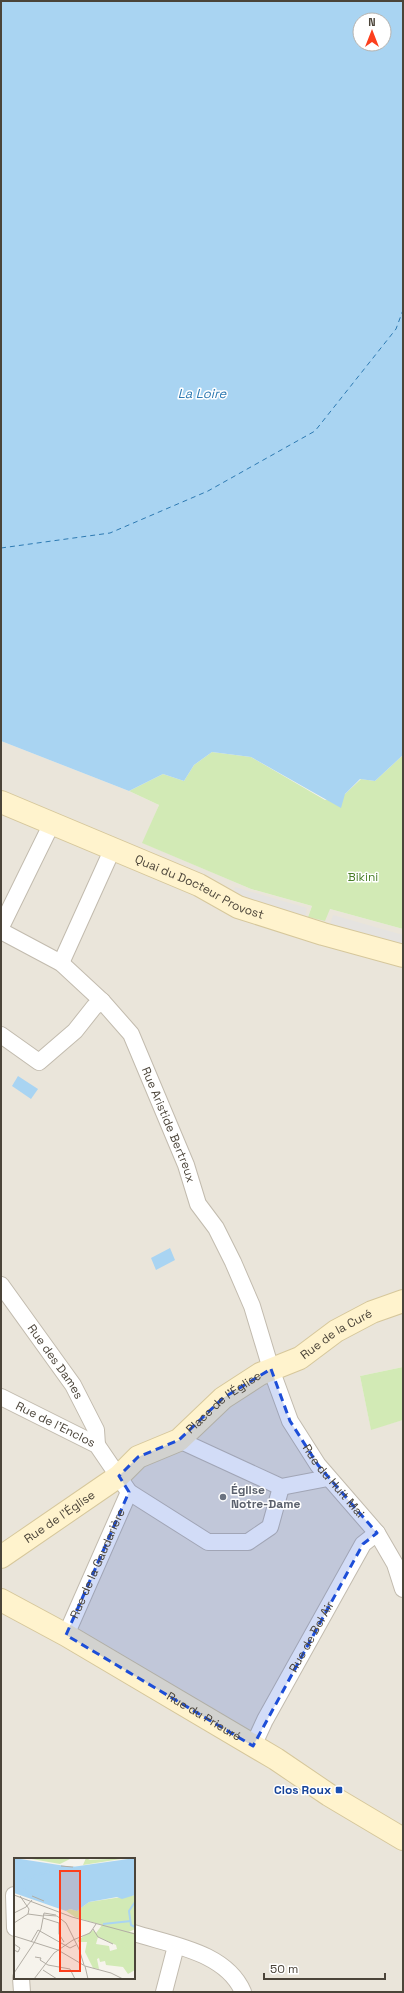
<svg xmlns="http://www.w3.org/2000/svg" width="404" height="1993" viewBox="0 0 404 1993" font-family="'Space Grotesk',sans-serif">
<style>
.residential{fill:#eae5da;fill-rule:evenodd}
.green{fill:#d2eab5}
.parking{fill:#e5e3e0}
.water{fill:#a9d4f2;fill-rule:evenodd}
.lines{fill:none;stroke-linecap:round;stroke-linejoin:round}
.ferry{stroke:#2e7ab2;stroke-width:1;stroke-dasharray:5 4;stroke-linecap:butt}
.street-casing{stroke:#c2bbae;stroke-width:18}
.secondary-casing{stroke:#d6c79b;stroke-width:24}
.street{stroke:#fff;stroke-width:16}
.secondary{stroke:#fff3cd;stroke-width:22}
.marked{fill:#1d4ed8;fill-opacity:0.2;stroke:#1d4ed8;stroke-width:3;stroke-dasharray:8 5;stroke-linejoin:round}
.worship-dot{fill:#6b7280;stroke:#fff;stroke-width:1.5}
.transit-dot{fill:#1a4fb4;stroke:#fff;stroke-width:1.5}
.labels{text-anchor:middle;stroke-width:3;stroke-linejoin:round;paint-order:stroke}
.park-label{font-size:12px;fill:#4a7f2a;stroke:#fff}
.street-label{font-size:12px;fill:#4b4439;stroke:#fff}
.worship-label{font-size:12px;font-weight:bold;fill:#5b616d;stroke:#fff;text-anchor:start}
.transit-label{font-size:12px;font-weight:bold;fill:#164399;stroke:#fff;text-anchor:end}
.water-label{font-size:13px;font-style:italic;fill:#2e7ab2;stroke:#fff}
.inset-river{fill:none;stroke:#a9d4f2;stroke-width:2}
.inset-road{fill:none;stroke:#b2ada4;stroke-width:1}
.view{fill:#fc3f1d;fill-opacity:0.15;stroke:#fc3f1d;stroke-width:2}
.inset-edge{fill:none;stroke:#4b4439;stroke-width:2}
</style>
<rect width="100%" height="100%" fill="#f6f3ec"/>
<!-- residential -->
<path class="residential" d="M1 741 129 791 159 805 143 843 251 889 312 906 308 917 330 909 403 929V1367L360 1376 371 1429 403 1420V1992H1ZM15 1859H134V1978H15Z"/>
<!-- green -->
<g class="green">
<polygon points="212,752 251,757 325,800 345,794 361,779 375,781 403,755 403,929 330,909 325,921 308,917 312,906 251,889 142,843 159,805 129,791 163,774 184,781 194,765"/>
<polygon points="403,1367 403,1420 371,1430 360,1376"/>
</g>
<!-- parking -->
<g class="parking">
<polygon points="235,887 307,908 305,917 233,896"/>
<polygon points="333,915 403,935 403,947 330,925"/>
</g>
<!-- water -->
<g class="water">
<path d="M1 1H403V755L375 781 360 779 345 794 341 808 251 757 212 752 194 765 184 781 163 774 129 791 1 741ZM360 20H384V44H360Z"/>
<polygon points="18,1076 38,1089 31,1099 12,1086"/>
<polygon points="170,1248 175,1260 156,1270 151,1258"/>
</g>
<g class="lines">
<!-- ferry -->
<polyline class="ferry" points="1,548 110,533 208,491 315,431 396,329 403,310"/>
<defs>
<g id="street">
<polyline points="1,927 52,823"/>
<path id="s1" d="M1 931 61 963 102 1001 131 1034 186 1165 198 1204 216 1228 233 1262 252 1306 271 1369 290 1421 318 1465 377 1533 395 1564 403 1589"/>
<polyline points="61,963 113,848"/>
<polyline points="1,1035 39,1062 75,1031 94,1007 102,1001"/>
<path id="s2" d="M1 1285 73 1385 96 1430 97 1445"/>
<path id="s3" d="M1 1397 97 1445 129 1492 208 1542H248L270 1527 281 1487"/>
<polyline points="179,1440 281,1487 328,1478"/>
<path id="s4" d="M66 1635 129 1492"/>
<path id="s5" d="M253 1746 265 1720 363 1544 377 1533"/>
<polyline points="14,1895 15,1928"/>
<path d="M134 1933C171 1945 226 1952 243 1992"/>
<polyline points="21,1978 22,1992"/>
<polyline points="164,1992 176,1946"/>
</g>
<g id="secondary">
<path id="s6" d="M1 802 199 885 238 907 323 934 403 956"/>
<path id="s7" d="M1 1557 119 1476 138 1457 179 1440 223 1398 260 1374 300 1358 336 1331 372 1312 403 1301"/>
<path id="s8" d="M1 1600 66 1635 276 1759 329 1795 403 1839"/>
</g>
</defs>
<!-- street casing -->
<use href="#street" class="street-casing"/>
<!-- secondary casing -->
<use href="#secondary" class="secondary-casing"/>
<!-- street -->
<use href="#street" class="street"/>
<!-- secondary -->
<use href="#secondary" class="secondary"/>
</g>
<!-- marked area -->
<path class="marked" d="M271 1369 290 1421 318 1465 377 1533 363 1544 253 1746 66 1635 129 1492 119 1476 138 1457 179 1440 223 1398Z"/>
<!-- markers -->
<circle class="worship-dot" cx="223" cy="1497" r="4"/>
<rect class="transit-dot" x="335" y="1786" width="8" height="8" rx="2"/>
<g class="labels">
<!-- park labels -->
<g class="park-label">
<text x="363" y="881">Bikini</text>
</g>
<!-- street labels -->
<g class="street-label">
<text dy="4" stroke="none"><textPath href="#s6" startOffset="216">Quai du Docteur Provost</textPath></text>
<text dy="4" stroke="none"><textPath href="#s1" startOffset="266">Rue Aristide Bertreux</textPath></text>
<text dy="4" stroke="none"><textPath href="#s7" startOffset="406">Rue de la Curé</textPath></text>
<text dy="4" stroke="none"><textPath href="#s2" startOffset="94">Rue des Dames</textPath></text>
<text dy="4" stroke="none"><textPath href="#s7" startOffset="273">Place de l'Église</textPath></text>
<text dy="4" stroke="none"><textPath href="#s3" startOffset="61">Rue de l'Enclos</textPath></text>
<text dy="4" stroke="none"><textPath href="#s1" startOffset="662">Rue du Huit Mai</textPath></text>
<text dy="4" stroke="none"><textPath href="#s7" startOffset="71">Rue de l'Église</textPath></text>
<text dy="4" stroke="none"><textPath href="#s4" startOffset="78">Rue de la Gaudarière</textPath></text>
<text dy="4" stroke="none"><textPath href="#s5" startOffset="124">Rue de Bel Air</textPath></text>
<text dy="4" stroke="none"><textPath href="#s8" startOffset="234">Rue du Prieuré</textPath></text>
</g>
<!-- worship labels -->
<g class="worship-label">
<text x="231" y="1494">Église<tspan x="231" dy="14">Notre-Dame</tspan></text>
</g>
<!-- transit labels -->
<g class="transit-label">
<text x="331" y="1794">Clos Roux</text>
</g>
<!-- water labels -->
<g class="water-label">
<text x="202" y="398">La Loire</text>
</g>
</g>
<!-- overview -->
<g transform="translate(14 1858)">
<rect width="121" height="121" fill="#f6f3ec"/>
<path d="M12 0H58L46 6ZM72 0 76 2 113 0 69 7ZM121 37V71L115 74 121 75V112L114 116 109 109 92 107 91 103 86 104 85 100 83 101 85 111 79 110 71 94 73 84H64V82L79 72 82 75 88 67 61 59 52 53 56 51 63 53 75 44ZM84 79 102 87 103 91 96 93 95 88 82 86Z" fill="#d2eab5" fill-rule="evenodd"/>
<path d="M0 0 58 9 121 0V37L108 41 103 39 75 44 63 53 56 51 52 53 0 35Z" fill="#a9d4f2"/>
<path class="inset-river" d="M17 37 10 31 12 21 47 9M30 43 51 40 61 35 68 24V16L59 9M121 44 115 53 117 67 121 69M89 66 117 63"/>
<path class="inset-road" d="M47 8 59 9M0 37 58 59 121 76M6 38 15 51 14 56M18 38 30 43M0 55 12 49 18 42M29 57 43 58 52 65 65 91 70 107M29 60 45 65V76L50 84M0 65 14 56 29 58M79 71 84 79 99 86M0 78 44 92 71 108 97 115 109 121M17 84 24 72 56 90 62 87M20 85 27 71 30 55 42 57M0 86 6 90 4 94 0 92M21 99 27 100 26 102 34 107 56 111 61 121M71 108 74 121M29 112 43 121M0 115 20 85M20 121 40 95 59 82 76 75 82 66"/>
<path class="view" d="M46 13H66V113H46Z"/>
<rect width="121" height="121" class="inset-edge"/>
</g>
<!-- border -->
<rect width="404" height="1993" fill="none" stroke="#4b4439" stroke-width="4"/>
<!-- north arrow -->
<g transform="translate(372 32)"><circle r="19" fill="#ffffff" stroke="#b7b4b0"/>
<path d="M0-3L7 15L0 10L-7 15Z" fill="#fc3f1d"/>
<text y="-6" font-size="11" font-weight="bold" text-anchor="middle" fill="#4b4439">N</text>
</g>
<!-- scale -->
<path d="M264 1973v6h121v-6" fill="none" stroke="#4b4439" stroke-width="2"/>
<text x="270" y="1973" font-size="12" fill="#4b4439" stroke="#ffffff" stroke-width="3" paint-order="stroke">50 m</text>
</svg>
